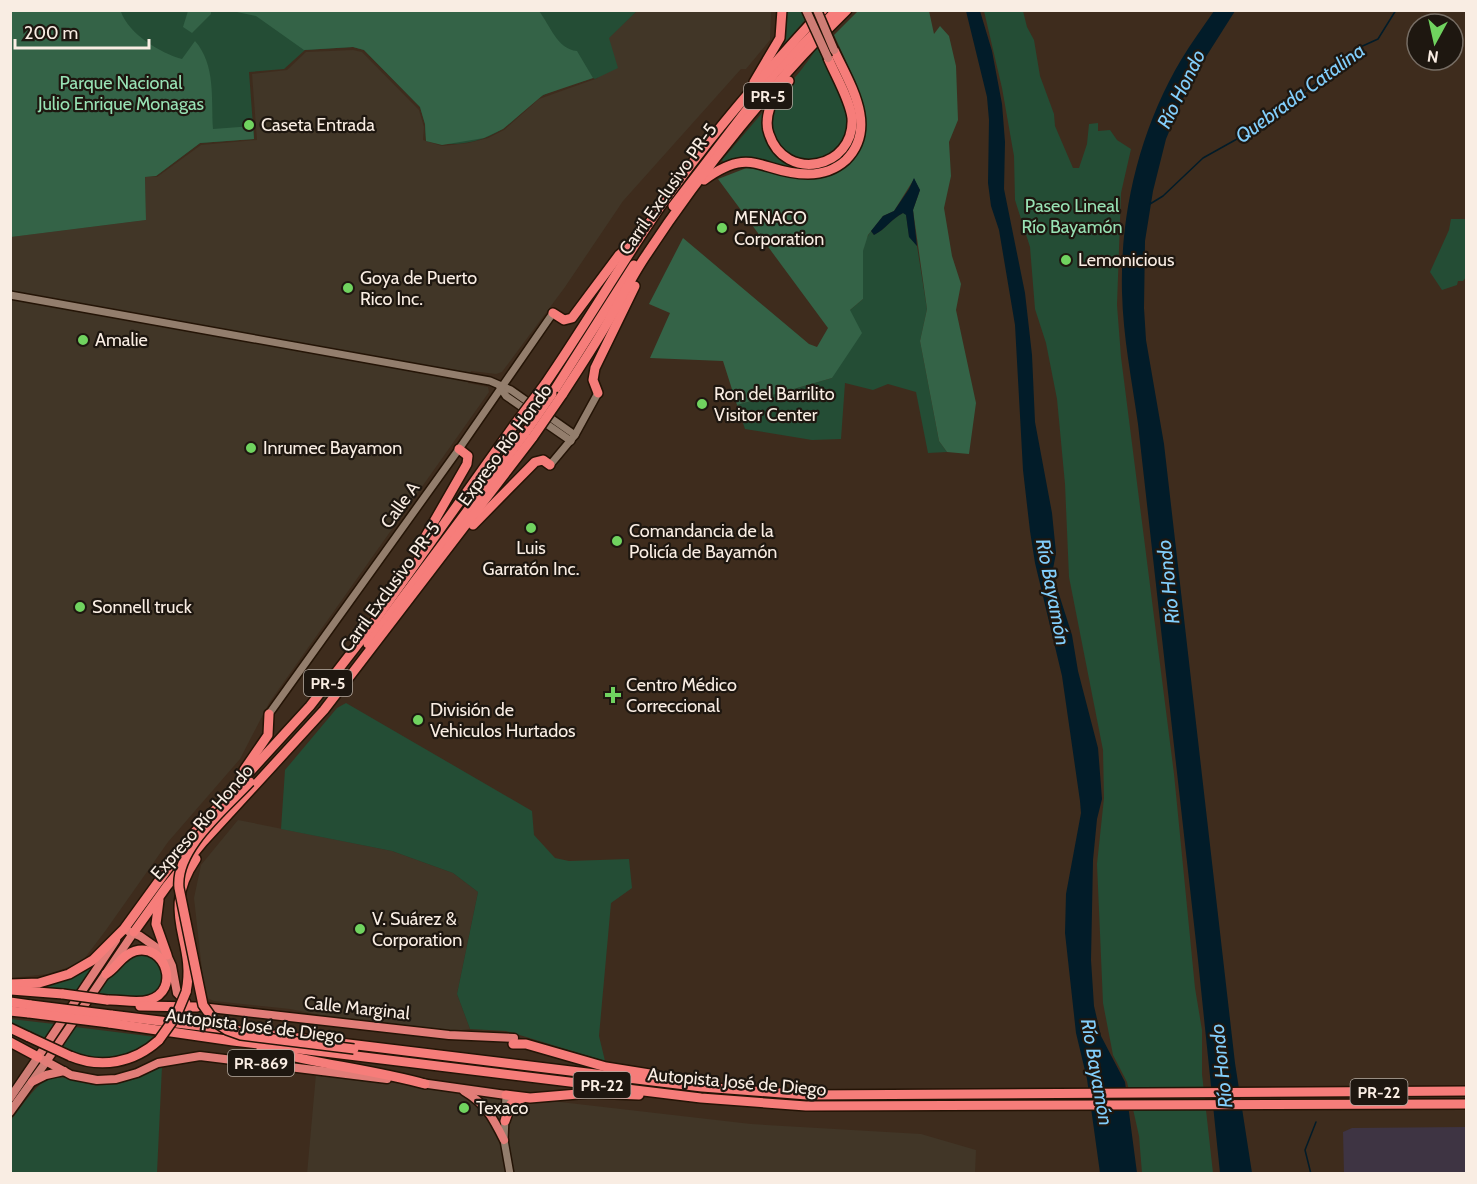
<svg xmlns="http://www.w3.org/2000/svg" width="1477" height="1184" viewBox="0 0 1477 1184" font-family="Cabin,sans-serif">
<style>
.commercial{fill:#3e3443}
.industrial{fill:#413627}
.green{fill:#244d35}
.forest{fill:#346347}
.water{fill:#021c29}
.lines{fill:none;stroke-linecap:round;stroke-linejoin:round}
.stream{stroke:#021c29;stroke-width:1.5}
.tertiary-casing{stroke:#241406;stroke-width:10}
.primary-casing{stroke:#241406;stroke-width:11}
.trunk-casing{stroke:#241406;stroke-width:11}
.motorway-casing{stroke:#241406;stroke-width:12}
.tertiary{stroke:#937e6d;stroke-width:7}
.primary{stroke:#ce7d75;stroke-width:8}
.trunk{stroke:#e27d78;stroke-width:8}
.motorway{stroke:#f67d7a;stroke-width:9}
.primary-bridge-casing{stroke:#241406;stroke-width:11;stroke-linecap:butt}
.motorway-bridge-casing{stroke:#241406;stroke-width:12;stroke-linecap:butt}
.primary-bridge{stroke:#ce7d75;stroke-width:8}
.motorway-bridge{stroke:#f67d7a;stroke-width:9}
.poi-dot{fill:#70d35f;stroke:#1e1710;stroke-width:2}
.labels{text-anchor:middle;stroke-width:4.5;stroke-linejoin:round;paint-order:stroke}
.shield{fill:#1e1710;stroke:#b7ada4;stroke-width:1.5}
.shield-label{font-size:16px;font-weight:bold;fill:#f9ede3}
.park-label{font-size:18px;fill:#98e2b4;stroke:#1e1710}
.poi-label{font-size:18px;fill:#f9ede3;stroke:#1e1710;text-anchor:start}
.street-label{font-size:18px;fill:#f9ede3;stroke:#1e1710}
.water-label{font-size:20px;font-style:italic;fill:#82cefb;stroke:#1e1710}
</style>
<rect width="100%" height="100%" fill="#3e2c1d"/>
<!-- commercial -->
<polygon class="commercial" points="1466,1127 1466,1173 1344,1173 1343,1132 1352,1128"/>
<!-- industrial -->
<g class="industrial">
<polygon points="637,11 771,11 770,40 746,69 741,69 623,201 565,287 502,372 496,374 471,371 468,383 488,387 489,392 269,703 240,759 168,842 106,930 81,963 48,974 11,978 10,237 146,220 145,177 157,177 201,145 257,140 252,74 287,70 306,52 353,50 362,52 419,110 424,127 423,140 442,146 468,143 488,138 504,130 539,99 598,78 608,38"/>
<polygon points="238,820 392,851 453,873 478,892 457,994 470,1029 454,1031 336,1018 290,1009 214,1001 205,997 194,898 201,865"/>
<polygon points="316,1074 751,1124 921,1134 976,1150 975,1174 307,1174"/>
</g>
<!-- green -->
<g class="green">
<path d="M10 11H637L609 38 618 68 595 79 593 78C576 84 552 88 537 99 527 106 519 116 509 124 486 143 454 148 426 141L425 124 420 107 364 50 353 47 305 50 284 69 249 72 254 139 200 143 156 176Z"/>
<polygon points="785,11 801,11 805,20 776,53"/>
<polygon points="984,11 1023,11 1027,27 1034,40 1040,76 1054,114 1055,126 1073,168 1079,168 1087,144 1089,124 1098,123 1098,131 1110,130 1117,140 1131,149 1121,193 1117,305 1121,357 1174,774 1195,988 1202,1030 1202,1074 1213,1173 1142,1173 1139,1136 1127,1082 1113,1055 1103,1003 1097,864 1104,798 1103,750 1069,577 1065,484 1057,399 1046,343 1035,309 1030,247 1015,200 1014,156 1002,88"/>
<path d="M817 47C824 62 847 105 849 118 850 127 848 133 843 140 819 180 763 157 773 111 776 93 794 81 804 66 809 60 813 54 817 47Z"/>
<polygon points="833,57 857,106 857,140 843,159 815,172 724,163 722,160 763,112 765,112 777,154 823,165 854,129"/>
<path d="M903 213 906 214 909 236 917 246 927 309 920 341 939 441 947 452 928 453 916 392 888 384 873 390 845 383 841 439 812 440 745 429 737 405 832 378 850 310 863 299C863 278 857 249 871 231L874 235C886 229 891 219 903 213Z"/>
<polygon points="1451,219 1465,219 1466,277 1463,281 1458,281 1457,285 1442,290 1430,272 1449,230"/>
<polygon points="346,703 532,811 534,835 555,858 569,861 629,859 632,888 611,903 599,1036 605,1061 506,1031 470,1029 457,994 478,892 453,873 392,851 281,829 285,770 337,708"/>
<path d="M144 953 154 956 163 970C163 974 163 981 162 985 153 1005 114 997 98 993 111 976 121 958 144 953Z"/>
<path d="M98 960 79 990 35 989V987C59 982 78 974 98 960Z"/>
<polygon points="11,1019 54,1024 44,1040 11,1025"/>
<polygon points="75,1027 156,1037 145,1047 126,1056 93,1060 60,1048"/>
<path d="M162 1066 157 1173 11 1174V1120C20 1109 33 1088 45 1081 63 1071 81 1085 100 1085 122 1084 142 1076 162 1066Z"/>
</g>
<!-- forest -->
<g class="forest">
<path d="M10 11H117L121 12C129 34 160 53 182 59L195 41C216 65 211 99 213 129L253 126 254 139 200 143 156 176 145 177 146 220 11 237Z"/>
<polygon points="188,11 211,11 211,14 192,33 183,27"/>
<path d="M232 11H539C550 25 557 49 577 51L593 78 543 95 503 129 484 138 442 145 426 141 425 124 420 107 364 50 353 47 304 50 256 16Z"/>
<polygon points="858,11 929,11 934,34 940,26 949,36 956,66 958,120 949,142 951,176 944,208 952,256 961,284 956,310 976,403 969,454 947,452 939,441 920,341 927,309 913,210 920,190 914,179 894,211 883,216 868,235 863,251 863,299 850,310 862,333 832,378 737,405 723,361 650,358 670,313 649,304 683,238 809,344 817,347 828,328 718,179 749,167 761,167 798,177 845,165 865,120 856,83 834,35"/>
</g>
<!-- water -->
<g class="water">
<polygon points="966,11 980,11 992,51 1002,104 1005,142 1004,189 1025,293 1032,355 1035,422 1052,513 1056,553 1053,569 1057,588 1072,635 1078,671 1098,748 1102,799 1097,819 1093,860 1091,960 1094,1006 1101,1036 1125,1082 1137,1173 1100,1173 1087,1079 1076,1033 1065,933 1066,894 1081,813 1080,801 1062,676 1035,563 1030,531 1023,470 1015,325 999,230 991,206 988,183 989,120 987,97"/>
<path d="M1214 11H1235L1190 82 1166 139 1153 191 1145 241 1144 308 1146 340 1164 444 1235 1063 1252 1173H1220L1198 960 1138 424C1132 381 1123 337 1122 292 1120 212 1140 129 1181 60 1191 43 1203 27 1214 11Z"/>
<path d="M914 178 920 190 913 210 917 246 909 237 906 215 903 213C891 219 886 229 874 235L871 231 883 216 894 211 909 189Z"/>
</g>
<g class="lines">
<!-- stream -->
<g class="stream">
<polyline points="1150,204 1163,196 1203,158 1262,125 1330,73 1356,49 1378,39 1396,10"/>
<polyline points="1311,1174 1305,1150 1316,1122"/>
</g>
<defs>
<g id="tertiary">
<polyline points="10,295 490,381 511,390 575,435"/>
<polyline points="500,387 506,396 571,441"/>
<polyline points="550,465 575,435 598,393"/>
<polyline points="269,714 459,449 553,313"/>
<polyline points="506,1095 504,1140 510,1174"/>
</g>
<g id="primary">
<polyline points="10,1098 38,1057"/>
<polyline points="10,1112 46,1062"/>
</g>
<g id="trunk">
<polyline points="128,931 140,936 167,955 172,966 177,993 186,1002"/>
<polyline points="116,940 38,1057 71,1075 97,1080 116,1079 137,1073 158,1063 200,1056 387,1079"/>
<polyline points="201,1007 449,1035 514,1038"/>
<polyline points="46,1062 134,932"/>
<polyline points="32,1082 46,1075 64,1071"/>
<polyline points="421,1083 506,1095"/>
<path d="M464 1091C486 1104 493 1118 504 1140"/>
</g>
<g id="motorway">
<path d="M789 81C782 89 774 97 770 107 767 116 766 126 769 134 785 183 855 169 852 118 850 100 835 75 828 58"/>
<polyline points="754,82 780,38 782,10"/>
<path d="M704 180C753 144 761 174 808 174 822 174 836 169 846 160 879 127 849 83 834 50"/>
<polyline points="673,206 775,73 837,10"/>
<polyline points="553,313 564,320 572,318 619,255 630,246"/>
<path d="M545 384C587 323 623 260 665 200 712 133 767 70 823 10"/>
<polyline points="598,393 593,380 595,368 635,286"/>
<polyline points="552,394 634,265"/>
<path d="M562 395C574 376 587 357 599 337 616 310 629 280 647 254 702 170 775 80 847 10"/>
<polyline points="473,525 535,462 543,460 550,465"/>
<polyline points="420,546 467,464 468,456 459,449"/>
<polyline points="368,644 526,432"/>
<polyline points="244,770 268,735 269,714"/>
<polyline points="159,900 156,924 167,955"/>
<polyline points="134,932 167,886 203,842 324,710 533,437"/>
<path d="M106 974C117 968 121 955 135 951 166 943 181 991 149 1000 135 1004 121 999 107 1000"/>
<polyline points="10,984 39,983 69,974 93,960 124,929 193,834 310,706 362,639 515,424"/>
<polyline points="11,990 63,994"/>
<path d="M186 992C197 939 158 915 196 859"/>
<polyline points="10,1002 31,1005"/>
<polyline points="140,1006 197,1007"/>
<polyline points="10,1011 29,1013"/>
<polyline points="111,1015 702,1087 807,1095 1466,1091"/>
<polyline points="109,1023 233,1041 701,1098 806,1106 1466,1104"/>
<polyline points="10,1028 29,1037"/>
<polyline points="10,1042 38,1057"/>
<polyline points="513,1044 526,1044 606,1067 656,1075"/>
<path d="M261 1049C315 1064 371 1069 425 1084"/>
<path d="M70 1056C101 1069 134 1063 159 1040"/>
<polyline points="506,1095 530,1098 590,1093 639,1095"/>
<polyline points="505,1121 511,1104 523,1098"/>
</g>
</defs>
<!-- tertiary casing -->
<use href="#tertiary" class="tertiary-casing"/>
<!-- primary casing -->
<use href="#primary" class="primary-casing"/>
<!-- trunk casing -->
<use href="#trunk" class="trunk-casing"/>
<!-- motorway casing -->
<use href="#motorway" class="motorway-casing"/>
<!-- tertiary -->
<use href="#tertiary" class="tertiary"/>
<!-- primary -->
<use href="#primary" class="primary"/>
<!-- trunk -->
<use href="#trunk" class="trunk"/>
<!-- motorway -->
<use href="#motorway" class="motorway"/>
<defs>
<g id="primary-bridge">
<polyline points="806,10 828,58"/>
<polyline points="817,10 834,50"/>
</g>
<g id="motorway-bridge">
<polyline points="515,424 545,384"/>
<polyline points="526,432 552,394"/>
<polyline points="533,437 562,395"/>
<path d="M250 782C225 809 175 849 179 888L203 1005 215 1022 227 1030 241 1035 354 1049"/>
<polyline points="63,994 107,1000"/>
<polyline points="31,1005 111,1015"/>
<polyline points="29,1013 109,1023"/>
<polyline points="29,1037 70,1056"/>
<polyline points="159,1040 176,1016 186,992"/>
</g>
</defs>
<!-- primary-bridge casing -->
<use href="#primary-bridge" class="primary-bridge-casing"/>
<!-- motorway-bridge casing -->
<use href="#motorway-bridge" class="motorway-bridge-casing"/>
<!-- primary-bridge -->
<use href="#primary-bridge" class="primary-bridge"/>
<!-- motorway-bridge -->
<use href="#motorway-bridge" class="motorway-bridge"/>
</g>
<!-- markers -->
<g class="poi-dot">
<circle cx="249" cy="125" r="6"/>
<circle cx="722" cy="228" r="6"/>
<circle cx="1066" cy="260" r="6"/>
<circle cx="348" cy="288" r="6"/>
<circle cx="83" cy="340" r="6"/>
<circle cx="702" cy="404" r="6"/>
<circle cx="251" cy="448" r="6"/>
<circle cx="531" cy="528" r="6"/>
<circle cx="617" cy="541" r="6"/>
<circle cx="80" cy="607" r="6"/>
<path d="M610 686h6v6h6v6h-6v6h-6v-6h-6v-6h6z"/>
<circle cx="418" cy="720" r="6"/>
<circle cx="360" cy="929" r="6"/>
<circle cx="464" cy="1108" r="6"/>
</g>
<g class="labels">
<!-- shield labels -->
<g class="shield">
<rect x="744" y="83" width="48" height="26" rx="4.5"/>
<rect x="304" y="670" width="48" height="26" rx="4.5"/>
<rect x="228" y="1050" width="66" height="26" rx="4.5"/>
<rect x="573.5" y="1072" width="57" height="26" rx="4.5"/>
<rect x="1350.5" y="1079" width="57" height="26" rx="4.5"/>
</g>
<g class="shield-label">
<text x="768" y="102">PR-5</text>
<text x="328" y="689">PR-5</text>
<text x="261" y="1069">PR-869</text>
<text x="602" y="1091">PR-22</text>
<text x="1379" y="1098">PR-22</text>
</g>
<!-- park labels -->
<g class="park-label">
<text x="121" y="89">Parque Nacional<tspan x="121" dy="21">Julio Enrique Monagas</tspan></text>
<text x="1072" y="212">Paseo Lineal<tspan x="1072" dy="21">Río Bayamón</tspan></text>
</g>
<!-- poi labels -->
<g class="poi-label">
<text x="261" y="131">Caseta Entrada</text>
<text x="734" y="224">MENACO<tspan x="734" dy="21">Corporation</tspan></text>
<text x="1078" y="266">Lemonicious</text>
<text x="360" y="284">Goya de Puerto<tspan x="360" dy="21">Rico Inc.</tspan></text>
<text x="95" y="346">Amalie</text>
<text x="714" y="400">Ron del Barrilito<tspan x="714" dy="21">Visitor Center</tspan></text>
<text x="263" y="454">Inrumec Bayamon</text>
<text x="629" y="537">Comandancia de la<tspan x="629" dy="21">Policía de Bayamón</tspan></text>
<text x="531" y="554" text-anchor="middle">Luis<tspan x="531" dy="21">Garratón Inc.</tspan></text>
<text x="92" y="613">Sonnell truck</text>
<text x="626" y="691">Centro Médico<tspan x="626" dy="21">Correccional</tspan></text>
<text x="430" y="716">División de<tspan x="430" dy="21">Vehiculos Hurtados</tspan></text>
<text x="372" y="925">V. Suárez &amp;<tspan x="372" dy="21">Corporation</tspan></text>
<text x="476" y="1114">Texaco</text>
</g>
<!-- street labels -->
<g class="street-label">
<text transform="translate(668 189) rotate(-55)" y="6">Carril Exclusivo PR-5</text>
<text transform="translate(505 445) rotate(-54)" y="6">Expreso Río Hondo</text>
<text transform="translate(400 505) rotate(-54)" y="6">Calle A</text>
<text transform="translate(390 587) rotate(-54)" y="6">Carril Exclusivo PR-5</text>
<text transform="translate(202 822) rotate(-49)" y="6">Expreso Río Hondo</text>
<text transform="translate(357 1008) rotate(6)" y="6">Calle Marginal</text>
<text transform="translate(255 1026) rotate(7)" y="6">Autopista José de Diego</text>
<text transform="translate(737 1082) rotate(5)" y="6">Autopista José de Diego</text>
</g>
<!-- water labels -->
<g class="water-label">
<text transform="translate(1181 89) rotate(-64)" y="7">Río Hondo</text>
<text transform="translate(1300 93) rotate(-36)" y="7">Quebrada Catalina</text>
<text transform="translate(1168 582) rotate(-96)" y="7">Río Hondo</text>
<text transform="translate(1053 592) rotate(79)" y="7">Río Bayamón</text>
<text transform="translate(1221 1066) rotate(-96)" y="7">Río Hondo</text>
<text transform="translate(1097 1072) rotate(80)" y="7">Río Bayamón</text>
</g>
</g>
<!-- border -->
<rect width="1477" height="1184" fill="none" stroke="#f9ede3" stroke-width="24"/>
<!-- north arrow -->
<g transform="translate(1435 42) rotate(188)"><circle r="28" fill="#1e1710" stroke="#766d64" stroke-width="1.5"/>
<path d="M0-4.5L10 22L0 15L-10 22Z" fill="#70d35f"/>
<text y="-9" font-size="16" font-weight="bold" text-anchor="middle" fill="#f9ede3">N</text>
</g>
<!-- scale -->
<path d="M15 39v9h134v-9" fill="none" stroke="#f9ede3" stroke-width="3"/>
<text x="24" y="39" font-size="18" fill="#f9ede3" stroke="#1e1710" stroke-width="4.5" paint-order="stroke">200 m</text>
</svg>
